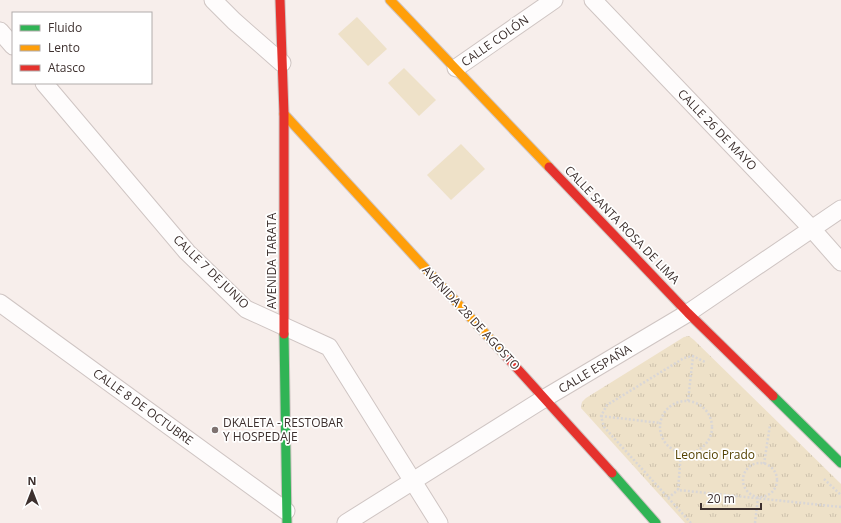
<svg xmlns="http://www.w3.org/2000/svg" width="841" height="523" viewBox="0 0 841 523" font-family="'Open Sans',sans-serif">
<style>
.grass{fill:#eee1c8}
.park{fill:url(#park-tufts)}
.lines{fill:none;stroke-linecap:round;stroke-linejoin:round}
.street-casing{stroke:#cfc5c3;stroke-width:19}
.fast-casing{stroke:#cfc5c3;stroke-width:11}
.slow-casing{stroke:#cfc5c3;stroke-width:11}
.jam-casing{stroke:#cfc5c3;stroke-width:11}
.path{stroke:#d9d6d6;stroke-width:2.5;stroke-dasharray:2 2;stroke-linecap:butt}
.street{stroke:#fefcfc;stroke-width:17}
.fast{stroke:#30b455;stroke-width:9}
.slow{stroke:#ff9f0a;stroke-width:9}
.jam{stroke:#e5322d;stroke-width:9}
.poi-dot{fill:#7e7270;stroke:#fff;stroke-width:1.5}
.labels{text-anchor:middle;stroke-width:3.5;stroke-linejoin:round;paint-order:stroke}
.street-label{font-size:12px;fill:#3d302e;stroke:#fff}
.poi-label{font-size:12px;fill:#3d302e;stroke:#fff;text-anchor:start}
.park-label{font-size:12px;fill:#544100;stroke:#fff}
</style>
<defs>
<pattern id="park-tufts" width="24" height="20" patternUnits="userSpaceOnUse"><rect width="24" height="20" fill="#eee1c8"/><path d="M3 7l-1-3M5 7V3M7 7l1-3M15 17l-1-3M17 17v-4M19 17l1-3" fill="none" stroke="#cdc1ac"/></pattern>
</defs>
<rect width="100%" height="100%" fill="#f7eeeb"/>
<!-- grass -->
<g class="grass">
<polygon points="357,17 387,49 368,66 338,34"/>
<polygon points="404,68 436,100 419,116 388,83"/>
<polygon points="461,144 485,169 451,200 427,175"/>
</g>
<!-- park -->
<polygon class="park" points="689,336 694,340 841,484 841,523 685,523 581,408 582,402 586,398 684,337"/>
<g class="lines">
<defs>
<g id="street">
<polyline points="213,0 234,21 282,63"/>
<polyline points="593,0 812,229 841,262"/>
<polyline points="0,31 13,46"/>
<polyline points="456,68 554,0"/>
<polyline points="44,83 187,252 246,309 329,347 439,523"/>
<polyline points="0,303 286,511"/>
<polyline points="346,523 545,398 688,313 841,209"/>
</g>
<g id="fast">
<polyline points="284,334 287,523"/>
<polyline points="773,396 841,463"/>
<polyline points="612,473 656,523"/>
</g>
<g id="slow">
<polyline points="390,0 549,167"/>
<polyline points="284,114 504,354"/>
</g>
<g id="jam">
<polyline points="280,0 284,114 284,334"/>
<polyline points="549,167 688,313 773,396"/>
<polyline points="504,354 612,473"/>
</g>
</defs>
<!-- street casing -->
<use href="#street" class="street-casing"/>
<!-- fast casing -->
<use href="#fast" class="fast-casing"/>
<!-- slow casing -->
<use href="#slow" class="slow-casing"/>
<!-- jam casing -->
<use href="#jam" class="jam-casing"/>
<!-- path -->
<g class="path">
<polyline points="688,401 693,356"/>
<circle cx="686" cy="427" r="26"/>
<polyline points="601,416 660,423"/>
<polyline points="681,452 678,490 841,507"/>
<circle cx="760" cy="480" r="17"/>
<polyline points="764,464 770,425"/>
<polyline points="824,479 841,495"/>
<polyline points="668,498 678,490"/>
<polyline points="691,523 604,427 601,416 607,405 684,358 693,356 705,362"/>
<polyline points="755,523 758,498"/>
</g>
<!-- street -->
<use href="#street" class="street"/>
<!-- fast -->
<use href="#fast" class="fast"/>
<!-- slow -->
<use href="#slow" class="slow"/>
<!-- jam -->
<use href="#jam" class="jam"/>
</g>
<!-- markers -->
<circle class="poi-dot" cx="215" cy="430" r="4"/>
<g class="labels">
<!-- street labels -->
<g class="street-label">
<text transform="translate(495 41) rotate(-35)" y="4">CALLE COLÓN</text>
<text transform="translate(717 130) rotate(46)" y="4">CALLE 26 DE MAYO</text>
<text transform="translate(622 225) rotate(46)" y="4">CALLE SANTA ROSA DE LIMA</text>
<text transform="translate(272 261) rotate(-90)" y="4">AVENIDA TARATA</text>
<text transform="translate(211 272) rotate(44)" y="4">CALLE 7 DE JUNIO</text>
<text transform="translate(471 318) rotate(47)" y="4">AVENIDA 28 DE AGOSTO</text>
<text transform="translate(595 369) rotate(-31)" y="4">CALLE ESPAÑA</text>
<text transform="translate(143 407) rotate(36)" y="4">CALLE 8 DE OCTUBRE</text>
</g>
<!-- poi labels -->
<g class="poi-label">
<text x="223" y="427">DKALETA - RESTOBAR<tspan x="223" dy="14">Y HOSPEDAJE</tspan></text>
</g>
<!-- park labels -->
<g class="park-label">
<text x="715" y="459">Leoncio Prado</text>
</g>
</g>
<!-- legend -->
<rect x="12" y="12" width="140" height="72" fill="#ffffff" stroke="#b1acab"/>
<rect x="20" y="25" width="20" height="6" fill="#30b455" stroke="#b1acab"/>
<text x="48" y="32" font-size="12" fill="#3d302e">Fluido</text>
<rect x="20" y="45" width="20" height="6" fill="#ff9f0a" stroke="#b1acab"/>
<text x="48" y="52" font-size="12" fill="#3d302e">Lento</text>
<rect x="20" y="65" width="20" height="6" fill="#e5322d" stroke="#b1acab"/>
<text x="48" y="72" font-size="12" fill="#3d302e">Atasco</text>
<!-- north arrow -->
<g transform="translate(32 491)" stroke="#ffffff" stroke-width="3" paint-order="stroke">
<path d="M0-3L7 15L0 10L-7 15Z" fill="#3d302e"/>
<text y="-6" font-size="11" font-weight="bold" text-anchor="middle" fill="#3d302e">N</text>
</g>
<!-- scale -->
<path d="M701 503v6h60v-6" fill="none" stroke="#3d302e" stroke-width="2"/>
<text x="707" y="503" font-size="12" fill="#3d302e" stroke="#ffffff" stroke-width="3" paint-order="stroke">20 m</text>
</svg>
